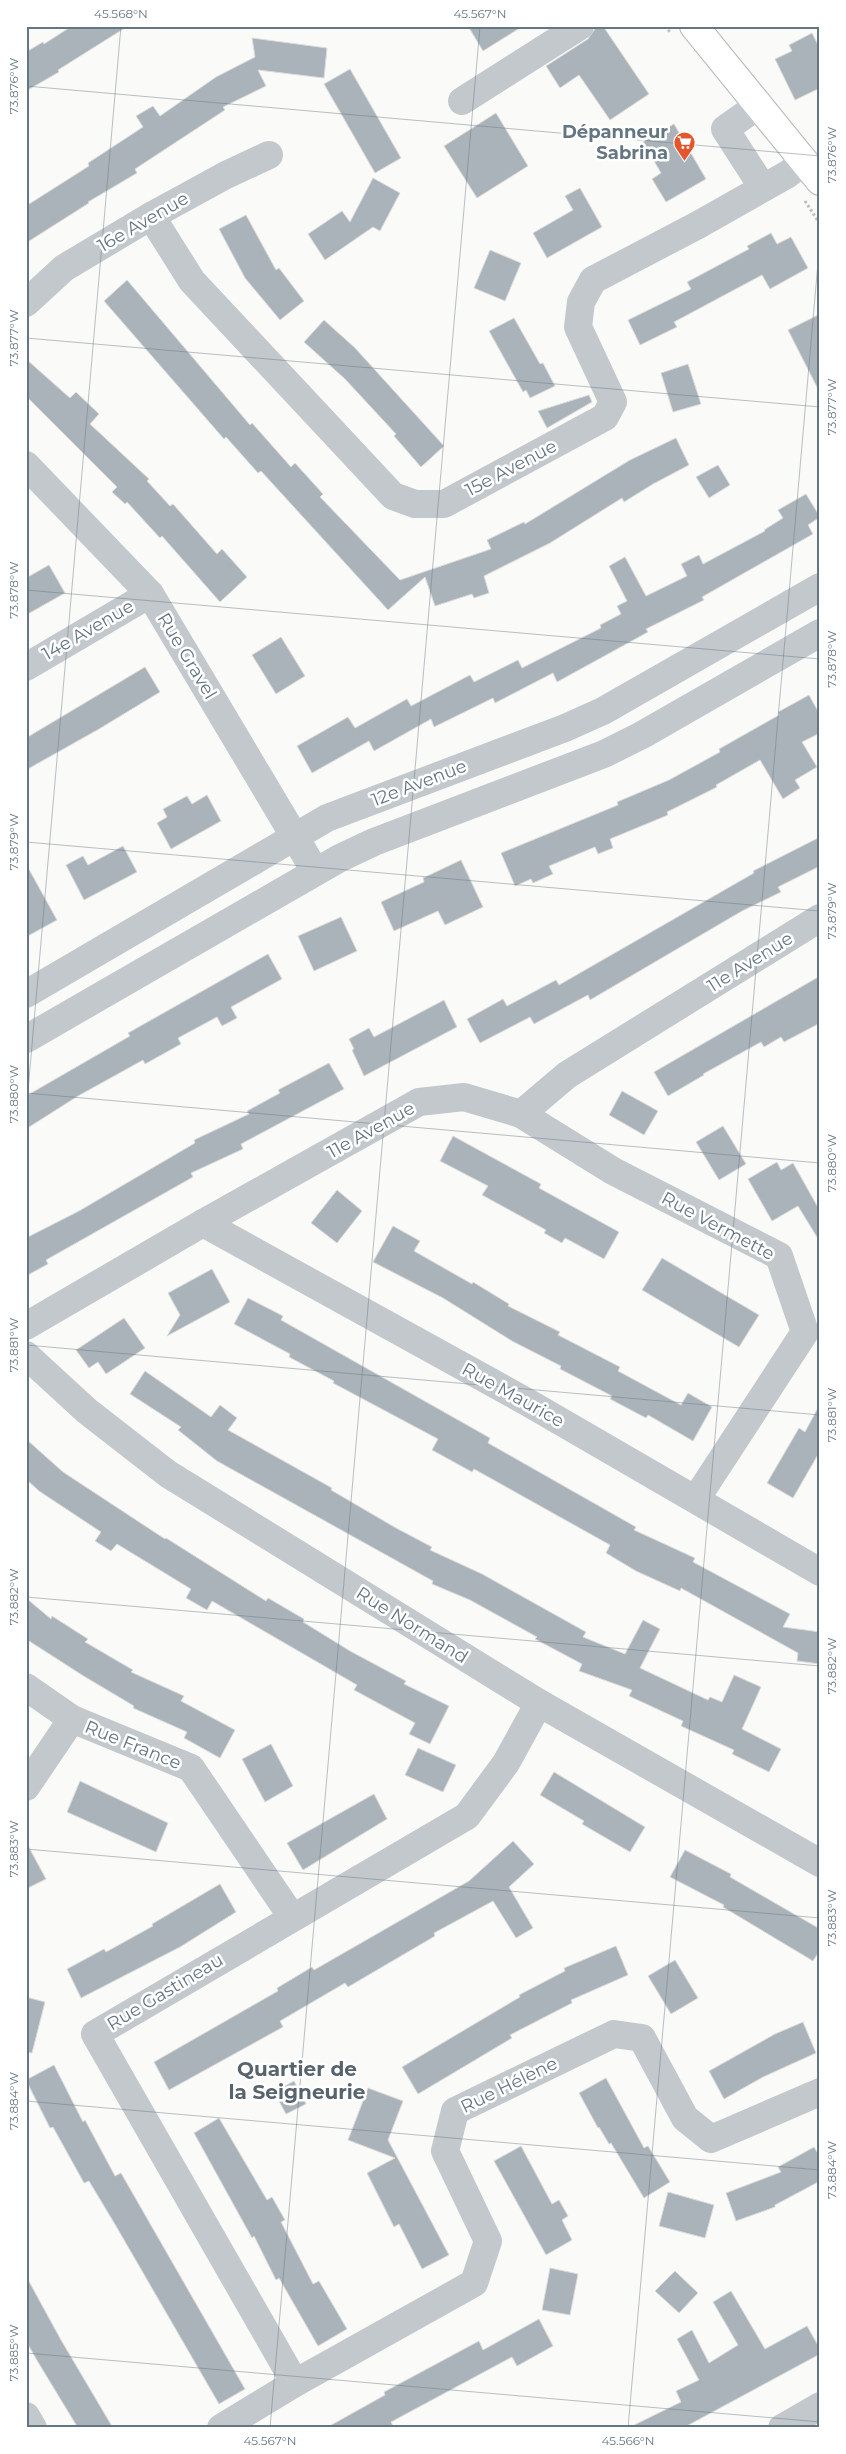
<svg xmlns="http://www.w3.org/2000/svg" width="846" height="2454" viewBox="0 0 846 2454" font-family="Montserrat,sans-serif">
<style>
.building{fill:#aab3b9;stroke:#dcdcda}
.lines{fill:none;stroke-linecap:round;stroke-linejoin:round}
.major-casing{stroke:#b5babe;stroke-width:30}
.path{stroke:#bbbfc2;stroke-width:3;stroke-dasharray:2.5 2.5;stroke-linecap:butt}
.minor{stroke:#c3c8cc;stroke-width:28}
.major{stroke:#fff;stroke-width:28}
.ticks{fill:none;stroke:#657683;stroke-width:1;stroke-opacity:0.45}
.labels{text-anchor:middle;stroke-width:5;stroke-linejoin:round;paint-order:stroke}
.poi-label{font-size:18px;font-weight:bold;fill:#657683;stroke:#fff;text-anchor:end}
.street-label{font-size:18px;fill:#657683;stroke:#fff}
.quarter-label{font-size:20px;font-weight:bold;fill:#57646e;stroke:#fff}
.neatline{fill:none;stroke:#657683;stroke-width:2}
.ticks-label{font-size:12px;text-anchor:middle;fill:#657683}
</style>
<rect width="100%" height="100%" fill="#fafaf8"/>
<!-- building -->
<g class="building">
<polygon points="72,26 128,26 58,70 59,72 26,91 26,52 43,42 44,44"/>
<polygon points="468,26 523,26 483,51"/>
<polygon points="597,26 603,26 649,94 610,120 579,75 560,88 546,66 588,39"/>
<polygon points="812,33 820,49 820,88 795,100 775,59 792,51 789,45"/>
<polygon points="252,38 327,48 324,78 258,70 266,86 223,107 225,110 135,169 137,173 88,202 89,203 26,243 26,206 89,166 88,163 143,127 136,116 153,106 160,116 216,77 255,57"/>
<polygon points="350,69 401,158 375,173 324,84"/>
<polygon points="496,113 528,166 477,198 444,146"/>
<polygon points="674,124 706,179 666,202 652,179 661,173 643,142"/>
<polygon points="373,178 400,193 380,231 373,227 325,260 308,234 342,211 350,222"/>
<polygon points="580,188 602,227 547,258 533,233 573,210 565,196"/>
<polygon points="246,215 276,270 279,268 304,301 280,320 245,278 219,229"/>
<polygon points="771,233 777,244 791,237 808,268 770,289 762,275 674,322 677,327 640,345 628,320 691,289 687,282 749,249 747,246"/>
<polygon points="490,250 521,263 505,301 474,288"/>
<polygon points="127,280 250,425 252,423 291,467 295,463 323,494 320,497 400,580 491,549 487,540 524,522 525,524 630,460 676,438 689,465 653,484 624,502 622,498 550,543 484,576 489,593 474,598 472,594 435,606 425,577 388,610 261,471 258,473 226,437 224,439 104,301"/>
<polygon points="820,314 820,393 788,330"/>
<polygon points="514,318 540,364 543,363 555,386 530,398 526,390 523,392 489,331"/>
<polygon points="324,320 355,348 444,446 421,467 394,436 396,434 345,379 304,342"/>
<polygon points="26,359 70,398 76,392 99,414 90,424 149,479 147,481 170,506 173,504 217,554 222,549 247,577 220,602 162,536 160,538 127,502 125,504 112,492 117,487 26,396"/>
<polygon points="688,364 701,404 673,412 661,373"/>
<polygon points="589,395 592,402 547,428 538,411"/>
<polygon points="718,465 730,485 709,498 696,477"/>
<polygon points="806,494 820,517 808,525 813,534 702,597 704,600 646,629 648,632 557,682 553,673 495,703 493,698 434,727 431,719 374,751 369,741 312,773 297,746 348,717 355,728 407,699 411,706 470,675 474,682 518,660 522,668 601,628 600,625 621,614 617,606 627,601 609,566 625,557 646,596 687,576 681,564 699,555 703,564 765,531 764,530 783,518 778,510"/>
<polygon points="49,565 65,593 26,615 26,578"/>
<polygon points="281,637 305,676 276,694 252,655"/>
<polygon points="145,667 160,692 99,729 26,770 26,738"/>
<polygon points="809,695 820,715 820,733 802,742 817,767 795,780 800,788 783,799 760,760 716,785 717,787 667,812 668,815 610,839 613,848 598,854 595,847 549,866 553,874 533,883 531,879 515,886 501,853 618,805 617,802 669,780 720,752 719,749 779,715 778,712"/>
<polygon points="207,795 221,821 171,849 157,823 167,817 163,809 187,796 192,804"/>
<polygon points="820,837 820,866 778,887 781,892 742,911 590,1000 588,995 534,1024 530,1017 480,1043 467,1019 503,999 507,1006 556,980 559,985 754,873 753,871"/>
<polygon points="123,846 137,872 84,900 66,865 83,856 88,865"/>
<polygon points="461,860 483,907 445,925 438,911 394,931 381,902 424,882 423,878"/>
<polygon points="26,864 57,920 26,937"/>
<polygon points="341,917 357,951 314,971 298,936"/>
<polygon points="268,954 282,979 231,1007 237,1018 222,1026 217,1017 178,1038 181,1044 145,1064 143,1060 78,1096 26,1129 26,1096 130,1036 128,1033"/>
<polygon points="820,976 820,1023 784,1042 781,1037 764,1047 761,1042 703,1074 704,1075 668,1096 654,1072"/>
<polygon points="444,1000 457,1027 364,1076 352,1050 354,1049 349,1039 369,1028 374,1037"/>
<polygon points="329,1063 344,1089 241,1144 243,1149 191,1173 193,1177 46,1260 48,1264 26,1276 26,1238 79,1211 195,1143 194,1140 249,1114 247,1111 280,1093 278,1090"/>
<polygon points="622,1091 658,1111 644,1135 609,1115"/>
<polygon points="723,1126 746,1164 719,1180 696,1142"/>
<polygon points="453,1136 541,1184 539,1188 619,1232 604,1259 565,1238 562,1243 544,1233 546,1230 482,1195 488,1186 440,1161"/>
<polygon points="777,1162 781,1170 793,1163 820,1211 820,1242 798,1206 772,1221 748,1179"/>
<polygon points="337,1190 362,1211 337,1243 311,1223"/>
<polygon points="393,1226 420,1241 414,1251 472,1284 473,1282 509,1304 508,1306 560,1332 558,1335 620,1367 618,1371 681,1405 688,1393 712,1407 693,1441 648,1415 646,1418 610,1399 612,1396 560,1369 561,1366 512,1341 443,1298 373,1262"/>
<polygon points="662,1258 759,1315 739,1347 642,1290"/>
<polygon points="212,1269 230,1302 167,1336 180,1315 168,1293"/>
<polygon points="248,1298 283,1316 281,1320 490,1438 488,1443 636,1527 634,1530 695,1558 693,1562 790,1614 783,1627 820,1632 820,1664 797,1661 798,1653 681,1588 680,1591 636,1571 606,1553 610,1545 474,1469 472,1472 432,1450 438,1439 333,1383 334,1381 289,1357 290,1354 234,1324"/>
<polygon points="124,1318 145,1348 106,1374 98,1362 89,1368 76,1350"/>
<polygon points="145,1371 211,1417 220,1405 237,1418 228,1430 332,1488 331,1490 396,1528 432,1547 430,1550 482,1574 586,1632 583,1637 625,1654 643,1620 660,1629 640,1668 708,1700 710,1697 722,1702 734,1675 761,1687 742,1729 781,1749 769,1772 732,1754 734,1750 681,1726 683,1721 629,1696 632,1690 579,1671 582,1664 535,1639 537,1637 470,1600 432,1584 433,1581 217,1461 178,1430 181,1427 130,1394"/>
<polygon points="820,1404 820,1451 793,1498 767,1483 799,1428 805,1432"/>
<polygon points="26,1439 63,1472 165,1539 166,1538 266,1601 268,1598 304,1619 303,1622 350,1651 406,1681 404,1684 449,1706 430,1744 409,1734 415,1723 354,1690 357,1685 212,1601 207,1610 186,1598 191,1589 117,1544 111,1551 95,1541 101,1532 39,1491 26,1479"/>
<polygon points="26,1598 51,1619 52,1616 88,1639 85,1642 133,1670 131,1672 184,1696 181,1701 235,1730 220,1758 184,1738 187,1732 133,1708 134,1706 82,1675 26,1639"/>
<polygon points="271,1744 293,1786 265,1802 242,1759"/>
<polygon points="418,1748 456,1765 443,1792 405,1775"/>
<polygon points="554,1772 645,1827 630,1852 582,1824 584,1821 540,1795"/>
<polygon points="80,1781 168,1823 156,1852 67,1812"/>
<polygon points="374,1794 387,1819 303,1870 287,1843"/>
<polygon points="513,1841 534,1864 509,1887 533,1928 516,1938 493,1901 434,1933 435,1936 348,1987 345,1983 280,2021 283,2027 169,2090 154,2062 278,1991 277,1988 312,1967 314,1970 469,1881"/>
<polygon points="26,1842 46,1879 26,1889"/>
<polygon points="685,1850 731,1874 730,1877 820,1929 820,1950 813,1961 723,1907 724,1905 670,1877"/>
<polygon points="220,1884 236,1912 180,1947 81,1998 67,1969 104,1949 106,1952 153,1926 152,1924"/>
<polygon points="616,1946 628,1975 571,2000 572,2003 510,2035 512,2038 418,2094 402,2067 520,1997 519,1995 565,1971 564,1968"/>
<polygon points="675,1960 698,1998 671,2014 648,1976"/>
<polygon points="26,1997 45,2002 32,2053 26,2052"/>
<polygon points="803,2022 816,2053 763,2077 724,2099 709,2071 775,2034"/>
<polygon points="54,2065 83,2122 85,2120 115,2176 121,2173 245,2389 219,2404 116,2226 89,2181 84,2183 53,2127 50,2128 26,2080"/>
<polygon points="606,2078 644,2148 648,2146 670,2182 644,2198 611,2143 609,2144 599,2127 598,2128 579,2093"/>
<polygon points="294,2081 306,2104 286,2114 274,2092"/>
<polygon points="368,2088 403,2101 388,2140 449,2255 422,2269 399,2224 394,2227 367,2173 395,2158 348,2140"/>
<polygon points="219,2118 267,2200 272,2197 285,2220 281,2222 313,2284 319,2281 347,2329 318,2346 279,2278 276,2280 254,2236 252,2238 194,2133"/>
<polygon points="521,2146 552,2204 559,2200 568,2216 562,2220 572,2240 546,2255 494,2161"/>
<polygon points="814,2147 820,2157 820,2181 775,2205 775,2207 736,2221 726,2193 781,2172 778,2167"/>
<polygon points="668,2192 714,2205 705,2238 659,2226"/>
<polygon points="550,2268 578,2274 570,2315 542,2310"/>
<polygon points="675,2271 698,2293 679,2313 655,2291"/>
<polygon points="26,2276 61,2340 113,2428 78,2428 38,2362 26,2341"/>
<polygon points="731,2291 765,2349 807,2326 820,2349 820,2354 683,2428 628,2428 681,2402 676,2391 699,2380 677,2339 692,2330 709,2363 738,2345 713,2302"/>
<polygon points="539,2319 553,2346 517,2366 512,2357 391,2422 394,2428 326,2428 385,2395 384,2392 479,2341 483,2350"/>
</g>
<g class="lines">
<defs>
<polyline id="major" points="694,26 820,181"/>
</defs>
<!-- major casing -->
<use href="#major" class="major-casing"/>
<!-- path -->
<g class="path">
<polyline points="665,26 670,32"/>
<polyline points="805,201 820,224"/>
</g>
<!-- minor -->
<g class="minor">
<polyline points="462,101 580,26"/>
<polyline points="759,105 725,129 763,188"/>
<polyline points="151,216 192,281 393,496 415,504 444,504 605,417 613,402 578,327 581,302 593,280 698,225 788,174 805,161"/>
<polyline points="26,303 64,268 151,216 226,175 269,155"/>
<polyline points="26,465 150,594 315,871"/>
<polyline points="26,667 150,594"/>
<polyline points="26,994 327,818 565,728 603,711 820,587"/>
<polyline points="26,1039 340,858 374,842 604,754 642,735 820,633"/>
<polyline points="521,1114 613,1171 779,1256 805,1332 696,1499"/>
<polyline points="203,1223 527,1402 820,1572"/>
<polyline points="26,1326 203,1223 419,1102 464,1097 521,1114 567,1075 820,918"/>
<polyline points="26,1355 87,1411 168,1474 539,1703 820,1863"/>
<polyline points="26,1687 72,1719 191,1768 292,1917"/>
<polyline points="26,1787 72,1719"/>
<polyline points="295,2383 95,2034 467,1816 506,1763 539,1703"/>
<polyline points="26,2416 33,2428"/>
<polyline points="221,2428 295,2383 474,2283 488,2241 445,2151 455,2111 614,2034 642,2038 685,2118 711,2139 820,2092"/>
<polyline points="782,2428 820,2406"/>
</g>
<!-- major -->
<use href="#major" class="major"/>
</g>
<!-- ticks -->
<path class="ticks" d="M26 86 820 156M26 338 820 407M26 590 820 659M26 842 820 911M26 1093 820 1163M26 1114 121 26M26 1345 820 1415M26 1597 820 1666M26 1849 820 1918M26 2101 820 2170M26 2353 820 2422M270 2428 480 26M628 2428 820 240"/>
<!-- icons -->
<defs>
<symbol id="supermarket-pin" viewBox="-11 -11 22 30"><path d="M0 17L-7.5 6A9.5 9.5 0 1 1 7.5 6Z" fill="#e4572e" stroke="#fff"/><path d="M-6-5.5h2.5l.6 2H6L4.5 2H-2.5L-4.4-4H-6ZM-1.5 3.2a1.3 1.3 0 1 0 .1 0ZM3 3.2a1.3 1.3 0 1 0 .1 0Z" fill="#fff"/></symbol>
</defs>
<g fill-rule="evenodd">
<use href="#supermarket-pin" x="672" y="130" width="25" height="34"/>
</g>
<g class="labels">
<!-- poi labels -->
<g class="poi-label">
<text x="668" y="138">Dépanneur<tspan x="668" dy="21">Sabrina</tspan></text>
</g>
<!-- street labels -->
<g class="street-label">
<text transform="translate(143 222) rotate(-30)" y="6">16e Avenue</text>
<text transform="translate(511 468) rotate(-28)" y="6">15e Avenue</text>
<text transform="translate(88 630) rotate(-30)" y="6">14e Avenue</text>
<text transform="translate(187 656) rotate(59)" y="6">Rue Gravel</text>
<text transform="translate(419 783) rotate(-21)" y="6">12e Avenue</text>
<text transform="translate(750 962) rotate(-32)" y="6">11e Avenue</text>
<text transform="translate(371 1130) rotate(-29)" y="6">11e Avenue</text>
<text transform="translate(718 1226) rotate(28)" y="6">Rue Vermette</text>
<text transform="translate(513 1395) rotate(29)" y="6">Rue Maurice</text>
<text transform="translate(412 1625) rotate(32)" y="6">Rue Normand</text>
<text transform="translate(133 1745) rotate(22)" y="6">Rue France</text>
<text transform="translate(165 1992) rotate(-31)" y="6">Rue Gastineau</text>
<text transform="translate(509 2085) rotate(-26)" y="6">Rue Hélène</text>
</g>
<!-- quarter labels -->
<g class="quarter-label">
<text x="297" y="2076">Quartier de<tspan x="297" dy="23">la Seigneurie</tspan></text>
</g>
</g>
<!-- border -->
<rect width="846" height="2454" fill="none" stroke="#ffffff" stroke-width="55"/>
<rect x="28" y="28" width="790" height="2398" class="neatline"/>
<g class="ticks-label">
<text x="121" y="18">45.568°N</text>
<text x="480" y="18">45.567°N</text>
<text transform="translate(14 86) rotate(-90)" y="4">73.876°W</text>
<text transform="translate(832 155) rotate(-90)" y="4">73.876°W</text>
<text transform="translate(14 338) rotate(-90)" y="4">73.877°W</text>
<text transform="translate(832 407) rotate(-90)" y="4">73.877°W</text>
<text transform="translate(14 590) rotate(-90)" y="4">73.878°W</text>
<text transform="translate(832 659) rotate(-90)" y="4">73.878°W</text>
<text transform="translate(14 842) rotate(-90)" y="4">73.879°W</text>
<text transform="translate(832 911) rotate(-90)" y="4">73.879°W</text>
<text transform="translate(14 1094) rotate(-90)" y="4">73.880°W</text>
<text transform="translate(832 1163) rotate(-90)" y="4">73.880°W</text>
<text transform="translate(14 1345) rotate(-90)" y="4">73.881°W</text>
<text transform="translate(832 1415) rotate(-90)" y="4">73.881°W</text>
<text transform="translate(14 1597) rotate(-90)" y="4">73.882°W</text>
<text transform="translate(832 1666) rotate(-90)" y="4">73.882°W</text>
<text transform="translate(14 1849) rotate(-90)" y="4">73.883°W</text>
<text transform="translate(832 1918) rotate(-90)" y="4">73.883°W</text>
<text transform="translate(14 2101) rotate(-90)" y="4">73.884°W</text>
<text transform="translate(832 2170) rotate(-90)" y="4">73.884°W</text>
<text transform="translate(14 2353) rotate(-90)" y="4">73.885°W</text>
<text x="270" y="2445">45.567°N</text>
<text x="628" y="2445">45.566°N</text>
</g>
</svg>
